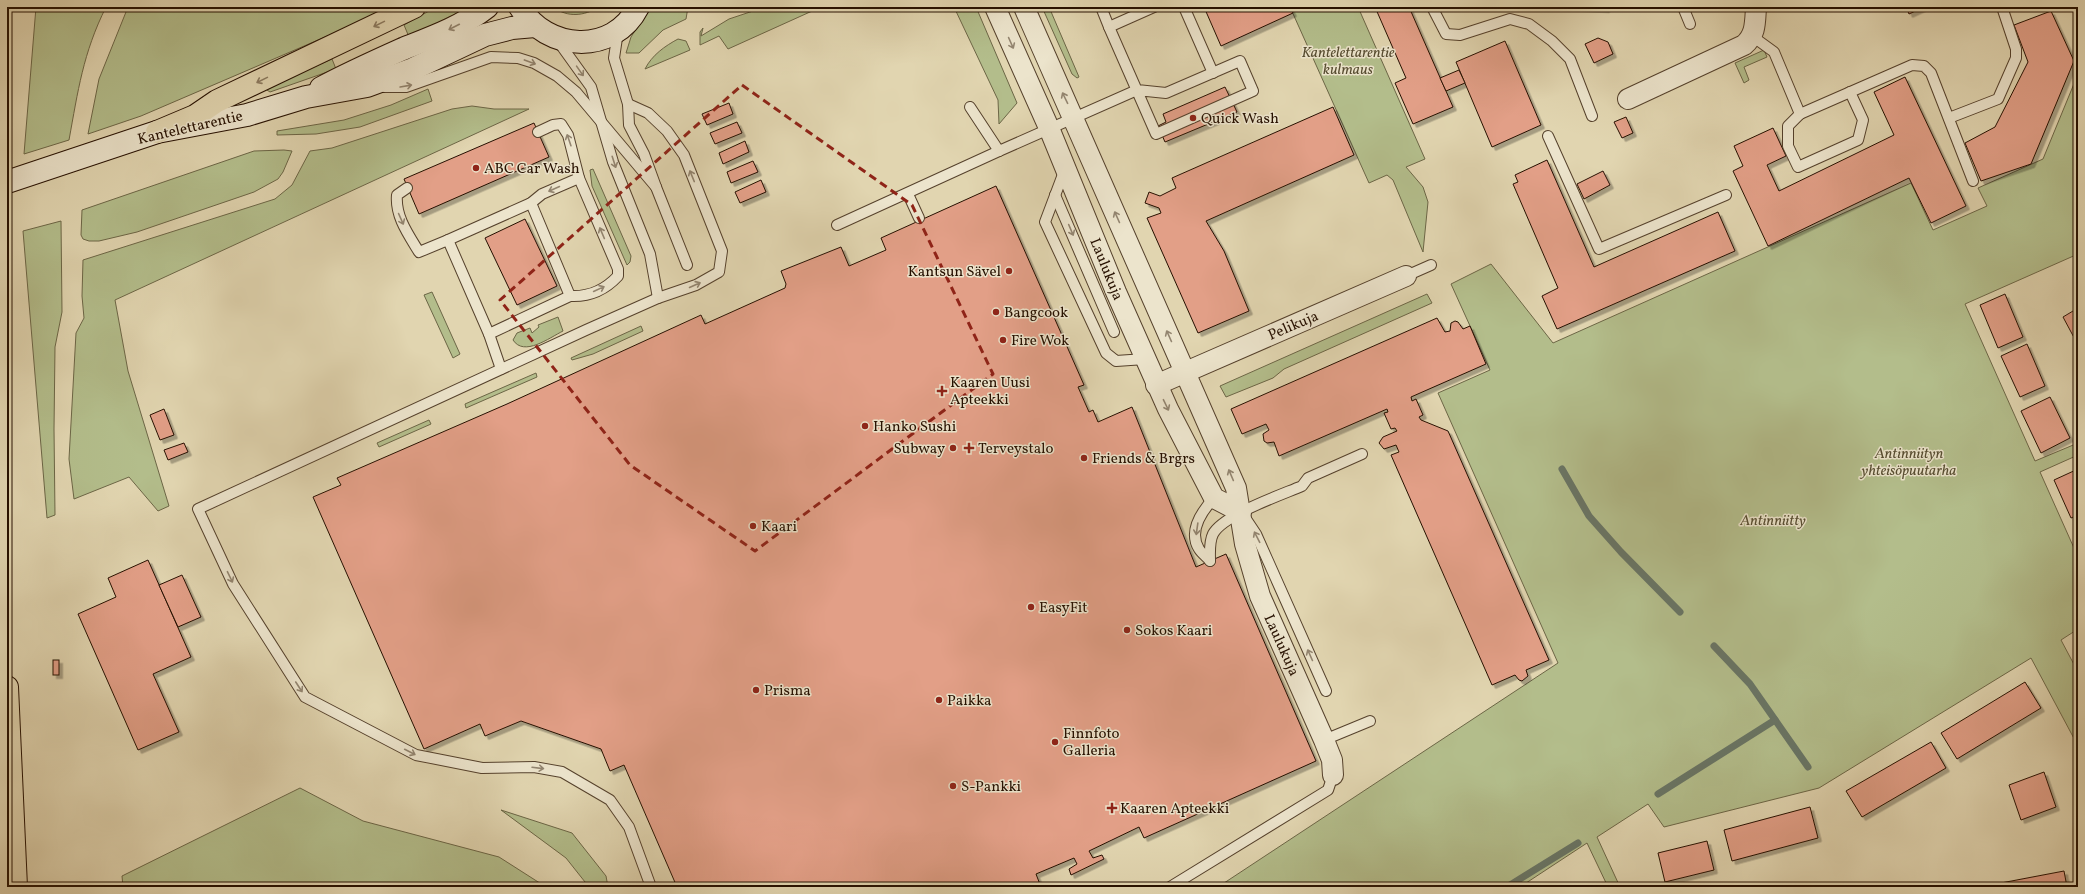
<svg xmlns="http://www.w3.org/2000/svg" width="2085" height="894" viewBox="0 0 2085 894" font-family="Vollkorn,serif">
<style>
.green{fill:#b3bd8b;stroke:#6c6646}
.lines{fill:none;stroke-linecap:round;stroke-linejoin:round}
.stream{stroke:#697565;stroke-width:7}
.building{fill:#e29f87;stroke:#261000;filter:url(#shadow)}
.service-casing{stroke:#55412c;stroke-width:12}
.minor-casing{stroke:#55412c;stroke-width:22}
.secondary-casing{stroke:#261000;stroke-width:24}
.trunk-casing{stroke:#261000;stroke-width:24}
.service{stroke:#ece4cc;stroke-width:10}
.minor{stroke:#ece4cc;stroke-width:20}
.secondary{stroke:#ece4cc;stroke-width:22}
.trunk{stroke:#e1d5b0;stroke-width:22}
.oneway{stroke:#8d7c61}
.oneway2{stroke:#938570}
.marked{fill:none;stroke:#8f2418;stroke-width:3;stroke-dasharray:8 5;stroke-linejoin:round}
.poi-dot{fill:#8f2418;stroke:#ece4cc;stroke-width:1.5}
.labels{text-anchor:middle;stroke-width:3;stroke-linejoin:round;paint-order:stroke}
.park-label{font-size:15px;font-style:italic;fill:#574d31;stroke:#ece4cc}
.poi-label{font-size:15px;fill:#261000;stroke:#ece4cc;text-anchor:start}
.street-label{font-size:15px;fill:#261000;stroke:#ece4cc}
</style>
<defs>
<filter id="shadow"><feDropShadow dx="3.5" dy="3.5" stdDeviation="0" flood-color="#0004"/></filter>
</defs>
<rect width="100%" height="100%" fill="#e1d5b0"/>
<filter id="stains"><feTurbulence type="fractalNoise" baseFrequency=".005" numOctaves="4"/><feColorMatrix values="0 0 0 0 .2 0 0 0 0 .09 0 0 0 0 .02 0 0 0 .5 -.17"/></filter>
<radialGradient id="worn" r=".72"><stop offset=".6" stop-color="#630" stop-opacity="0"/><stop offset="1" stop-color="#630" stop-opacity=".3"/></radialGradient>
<!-- green -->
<g class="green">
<path d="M36 7H106C83 53 78 91 69 140L24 154Z"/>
<polygon points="128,7 395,7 141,116 88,134 99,79"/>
<polygon points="436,7 460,7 462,12 409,37 404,25"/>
<path d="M553 7H599C584 16 568 18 553 7Z"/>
<polygon points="650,7 688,7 686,19 663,30 639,53 626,53 631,37"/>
<polygon points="765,7 821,7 728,49 719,36 700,45 700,32 703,28 701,36 729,19"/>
<polygon points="954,7 976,7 1017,103 999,124 998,100"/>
<polygon points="1042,7 1049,7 1079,77 1077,78 1072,74"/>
<polygon points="1290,7 1358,7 1425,159 1406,167 1423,187 1428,202 1423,252 1393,180 1387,175 1369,183"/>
<path d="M678 39 686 41 690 50 645 69C652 55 665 46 678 39Z"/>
<polygon points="1764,50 1767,57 1744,67 1749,80 1744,83 1735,63"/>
<polygon points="332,59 336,69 270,92 267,90 268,87"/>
<polygon points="2078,74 2078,254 1965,304 2035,461 2078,443 2078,455 2040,472 2078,557 2078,629 2061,640 2078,672 2078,746 2031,658 1819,788 1664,827 1648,804 1597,837 1620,887 1608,887 1587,843 1520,887 1218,887 1558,663 1438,393 1490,370 1451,284 1491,264 1553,343 1911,183 1933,230 1987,206 1978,188 2043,159"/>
<polygon points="428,89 432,101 360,127 316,134 277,135 277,131 344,120 391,105"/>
<polygon points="472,106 494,109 529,109 115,300 128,371 169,506 158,511 129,477 74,499 69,459 76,333 84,318 82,296 83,260 275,199 292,185 310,151 332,148 452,109"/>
<polygon points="284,150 292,151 283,172 278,179 254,192 137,232 99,241 89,241 83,239 81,235 82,210 254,151"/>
<polygon points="593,169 631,256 630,262 627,265 592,186 590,170"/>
<polygon points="61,221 62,312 55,347 54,429 55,515 47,518 23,231"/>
<polygon points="432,292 460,354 453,358 424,295"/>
<polygon points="1427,294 1432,303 1284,369 1273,378 1226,397 1220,386"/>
<path d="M558 317 563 331C549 338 524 357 513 340L517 333 530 328 532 333 539 327 538 325Z"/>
<polygon points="641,326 643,331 593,354 572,360 571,358"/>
<polygon points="536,373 537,377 466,408 465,404"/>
<polygon points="429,420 431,424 379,447 377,443"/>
<polygon points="300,788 363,821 499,857 546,887 123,887 122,876"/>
<polygon points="501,810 572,833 606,876 608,887 589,887 566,858"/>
</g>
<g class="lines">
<!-- stream -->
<g class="stream">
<polyline points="1562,469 1589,516 1621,552 1680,612"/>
<polyline points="1714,646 1750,684 1808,767"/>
<polyline points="1658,794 1775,720"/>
<polyline points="1507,887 1578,843"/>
</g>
</g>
<!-- building -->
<g class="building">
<polygon points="1204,7 1290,7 1293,13 1221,46"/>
<polygon points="1375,7 1409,7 1453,107 1413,124 1395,83 1406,78"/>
<polygon points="1568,7 1606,7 1606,9"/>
<polygon points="1906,7 1924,7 1909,14"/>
<polygon points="2051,11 2074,61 2031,164 1981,181 1965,143 1995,127 2028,62 2014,25"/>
<polygon points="1598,38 1608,42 1613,54 1594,63 1585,44"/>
<polygon points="1505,41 1541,125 1492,147 1456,62"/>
<polygon points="1459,70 1465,83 1446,91 1440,78"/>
<polygon points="1905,77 1966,206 1931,223 1909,178 1768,246 1733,171 1743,166 1734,146 1773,128 1786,156 1767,165 1779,191 1894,135 1874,92"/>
<polygon points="1225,87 1237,112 1165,142 1158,126 1166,122 1163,114"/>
<polygon points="729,103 733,114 707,125 702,114"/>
<polygon points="1333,107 1354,155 1206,221 1224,251 1249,311 1198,333 1147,218 1161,213 1159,208 1145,203 1149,192 1160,196 1176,188 1172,178"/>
<polygon points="1626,117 1633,133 1622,138 1614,122"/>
<polygon points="737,122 742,133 715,144 710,133"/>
<polygon points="534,123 549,157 419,214 404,179"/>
<polygon points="745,141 749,152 723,164 719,153"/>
<polygon points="1547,160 1594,267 1718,212 1735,251 1557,329 1542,296 1558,288 1513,184 1518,182 1515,175"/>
<polygon points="753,161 758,172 731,183 727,172"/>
<polygon points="1603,171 1610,185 1584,199 1577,184"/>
<polygon points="761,180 766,192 740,203 735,192"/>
<polygon points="996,186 1084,385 1078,387 1089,412 1093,410 1098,422 1132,407 1196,567 1226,554 1316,761 1144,838 1139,827 1089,851 1093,858 1102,855 1104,859 1071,875 1069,869 1077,864 1074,858 1036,874 1041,887 677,887 624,765 610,771 601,749 521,721 485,736 480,724 424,749 313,497 341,485 337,478 507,404 701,315 705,324 785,288 786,284 781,271 841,247 849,266 886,250 881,238"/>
<polygon points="525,219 557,286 517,305 485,238"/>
<polygon points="2005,294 2023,337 1998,348 1980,305"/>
<polygon points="2078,308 2078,345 2063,317"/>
<polygon points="1437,318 1445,332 1450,331 1451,323 1455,321 1458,322 1463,329 1470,326 1486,364 1411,397 1412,401 1416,399 1423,415 1419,417 1421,420 1448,431 1549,660 1526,670 1528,676 1522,681 1519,680 1515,675 1492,685 1391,455 1399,452 1396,445 1384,449 1379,443 1383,437 1397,431 1395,428 1391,429 1384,413 1388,412 1387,409 1279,456 1274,442 1267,443 1264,441 1263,434 1269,430 1266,424 1242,434 1231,409"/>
<polygon points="2027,344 2045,386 2020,397 2001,356"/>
<polygon points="2050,397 2070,438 2041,453 2021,411"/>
<polygon points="164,409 174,435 160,440 150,415"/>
<polygon points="184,443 188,452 168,460 164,450"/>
<polygon points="2078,469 2078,515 2071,518 2054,480"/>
<polygon points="148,560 191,657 153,674 179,732 138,750 78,614 116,597 108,578"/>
<polygon points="182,575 201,617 178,627 159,585"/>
<rect x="53" y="660" width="6" height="15"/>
<polygon points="2025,682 2041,708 1957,759 1941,733"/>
<polygon points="1931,742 1946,768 1862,817 1846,791"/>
<polygon points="2044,772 2056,807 2021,820 2009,785"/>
<polygon points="1810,807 1818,838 1732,861 1724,830"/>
<polygon points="1707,841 1714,870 1665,882 1658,853"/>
<polygon points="2064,871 2067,887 1980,887"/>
</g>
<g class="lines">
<defs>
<g id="service">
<polyline points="1101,7 1109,27"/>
<polyline points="1184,7 1213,73"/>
<polyline points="1432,7 1446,34 1460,35 1510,19 1529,24 1552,41 1570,59 1592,116"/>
<polyline points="1683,7 1690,24"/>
<polyline points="618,31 614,58 628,104 629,125 644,154 656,187 687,265"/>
<polyline points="1752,36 1774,52 1800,114 1912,65 1924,66 1931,73 1973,181"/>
<polyline points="558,41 591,87 613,162 650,254 658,298"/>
<polyline points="384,87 406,87 491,57 518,58 534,63 557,76 576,92 656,187"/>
<polyline points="628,104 648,113 667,131 684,155 722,251 719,272 696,285 658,298 586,330 198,509 233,584 305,697 416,755 482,768 534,767 562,772 610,800 629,827 651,887"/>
<polyline points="970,107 999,151"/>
<polyline points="1800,114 1788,126 1788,146 1798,167 1858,140 1863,120 1850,92"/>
<polyline points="1949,118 1998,99 2016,58 2016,49 2002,7"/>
<polyline points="1548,136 1599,249 1726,195"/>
<polyline points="1065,169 1045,222 1106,353 1116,361 1145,359"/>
<path d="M407 188 397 195C395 216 408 234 419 252L448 240"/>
<polyline points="908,194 919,218"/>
<polyline points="1055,195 1114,332"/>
<polyline points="531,203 570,296"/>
<polyline points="837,225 999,151 1137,90 1166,93 1240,61 1253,91 1156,134 1109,27 1154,7"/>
<polyline points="1406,276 1431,265"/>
<path d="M489 334 570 296C588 297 605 290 618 276V269L579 178 568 135 561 124 553 125 538 132"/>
<polyline points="501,369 489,334 448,240 531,203 542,194 579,178"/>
<polyline points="1246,519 1256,534 1326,691"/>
<path d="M1210 561C1210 552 1209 542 1213 534 1223 515 1281 495 1302 486L1308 478 1362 454"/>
<path d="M1210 561C1207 557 1202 554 1199 549 1188 531 1202 511 1214 498"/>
<polyline points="1324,740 1370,721"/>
<polyline points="1170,887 1328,790 1333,775"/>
</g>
<g id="minor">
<polyline points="995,7 1049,128 1116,292 1168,409 1214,498 1241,512"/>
<polyline points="1024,7 1236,488 1245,544 1260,596 1324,740 1332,760 1333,775"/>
<path d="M1628 99 1744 45C1756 35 1755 22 1756 7"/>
<polyline points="1156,385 1406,276"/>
</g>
<g id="secondary">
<path d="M520 7C546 51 613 56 638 7"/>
<path d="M321 88C349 73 376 61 405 48 433 37 463 26 487 7"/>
<polyline points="7,182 157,132 247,115 306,97 367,86 413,69 485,35 512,28 535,26"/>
</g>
<g id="trunk">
<polyline points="157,132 195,116 217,101 414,7"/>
<polyline points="7,687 16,887"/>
</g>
</defs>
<!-- service casing -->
<use href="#service" class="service-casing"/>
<!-- minor casing -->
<use href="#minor" class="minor-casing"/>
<!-- secondary casing -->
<use href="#secondary" class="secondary-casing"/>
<!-- trunk casing -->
<use href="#trunk" class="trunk-casing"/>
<!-- service -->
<use href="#service" class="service"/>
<!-- minor -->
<use href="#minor" class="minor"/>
<!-- secondary -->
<use href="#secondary" class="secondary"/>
<!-- trunk -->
<use href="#trunk" class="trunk"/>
</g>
<!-- one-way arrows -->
<defs><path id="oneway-shaft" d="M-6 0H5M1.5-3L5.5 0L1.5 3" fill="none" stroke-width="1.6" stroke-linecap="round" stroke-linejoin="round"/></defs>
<g class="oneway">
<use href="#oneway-shaft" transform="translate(379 24) rotate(154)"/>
<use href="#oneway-shaft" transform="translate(262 80) rotate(154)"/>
</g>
<g class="oneway2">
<use href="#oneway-shaft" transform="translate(454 27) rotate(153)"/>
<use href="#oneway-shaft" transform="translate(1011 43) rotate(66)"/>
<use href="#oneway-shaft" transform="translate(530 62) rotate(20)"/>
<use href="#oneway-shaft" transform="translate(580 71) rotate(55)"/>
<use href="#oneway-shaft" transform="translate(406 86) rotate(-10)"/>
<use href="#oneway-shaft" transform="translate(1065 98) rotate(-116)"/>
<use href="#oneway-shaft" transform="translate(569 140) rotate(-109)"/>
<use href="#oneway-shaft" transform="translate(614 162) rotate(72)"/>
<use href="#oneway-shaft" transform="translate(692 176) rotate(-112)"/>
<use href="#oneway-shaft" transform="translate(554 189) rotate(156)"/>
<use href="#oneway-shaft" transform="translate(1117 217) rotate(-114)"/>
<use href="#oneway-shaft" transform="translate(401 219) rotate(66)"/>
<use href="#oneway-shaft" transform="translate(1071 230) rotate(67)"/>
<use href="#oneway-shaft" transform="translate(602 233) rotate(-113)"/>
<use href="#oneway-shaft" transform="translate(695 285) rotate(-24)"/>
<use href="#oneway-shaft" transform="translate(599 289) rotate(-25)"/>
<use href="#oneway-shaft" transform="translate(1169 336) rotate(-114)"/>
<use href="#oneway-shaft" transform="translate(1166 405) rotate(64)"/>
<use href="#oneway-shaft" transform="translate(1231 475) rotate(-113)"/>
<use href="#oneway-shaft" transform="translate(1197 529) rotate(98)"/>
<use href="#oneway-shaft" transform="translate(1257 537) rotate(-117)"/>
<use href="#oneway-shaft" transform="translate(230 577) rotate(64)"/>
<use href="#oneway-shaft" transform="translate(1310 655) rotate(-114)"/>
<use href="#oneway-shaft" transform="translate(299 687) rotate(57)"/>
<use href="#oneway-shaft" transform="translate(410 752) rotate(27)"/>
<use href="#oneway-shaft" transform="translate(538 768) rotate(7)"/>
</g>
<!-- marked area -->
<path class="marked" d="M742 85 912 205 993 374 755 551 630 465 500 300Z"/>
<!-- markers -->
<g class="poi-dot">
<circle cx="1193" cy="118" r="4"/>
<circle cx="476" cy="168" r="4"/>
<circle cx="1009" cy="271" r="4"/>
<circle cx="996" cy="312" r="4"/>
<circle cx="1003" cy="340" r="4"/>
<path d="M940 385h4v4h4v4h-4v4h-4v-4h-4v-4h4z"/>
<circle cx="865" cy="426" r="4"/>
<circle cx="953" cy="448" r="4"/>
<path d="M967 442h4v4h4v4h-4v4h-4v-4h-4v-4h4z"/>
<circle cx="1084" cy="458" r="4"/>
<circle cx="753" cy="526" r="4"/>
<circle cx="1031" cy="607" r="4"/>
<circle cx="1127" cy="630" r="4"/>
<circle cx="756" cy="690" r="4"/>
<circle cx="939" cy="700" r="4"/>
<circle cx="1055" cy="742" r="4"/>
<circle cx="953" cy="786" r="4"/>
<path d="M1110 802h4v4h4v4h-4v4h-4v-4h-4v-4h4z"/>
</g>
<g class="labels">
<!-- park labels -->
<g class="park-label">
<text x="1348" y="57">Kantelettarentie<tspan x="1348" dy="17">kulmaus</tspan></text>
<text x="1909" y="458">Antinniityn<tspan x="1909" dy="17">yhteisöpuutarha</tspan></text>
<text x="1773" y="525">Antinniitty</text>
</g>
<!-- poi labels -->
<g class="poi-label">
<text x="1201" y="123">Quick Wash</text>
<text x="484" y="173">ABC Car Wash</text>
<text x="1001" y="276" text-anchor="end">Kantsun Sävel</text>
<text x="1004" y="317">Bangcook</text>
<text x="1011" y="345">Fire Wok</text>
<text x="950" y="387">Kaaren Uusi<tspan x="950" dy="17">Apteekki</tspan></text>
<text x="873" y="431">Hanko Sushi</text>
<text x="945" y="453" text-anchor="end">Subway</text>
<text x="978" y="453">Terveystalo</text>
<text x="1092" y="463">Friends &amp; Brgrs</text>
<text x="761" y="531">Kaari</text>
<text x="1039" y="612">EasyFit</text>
<text x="1135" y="635">Sokos Kaari</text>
<text x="764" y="695">Prisma</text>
<text x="947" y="705">Paikka</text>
<text x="1063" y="738">Finnfoto<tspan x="1063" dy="17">Galleria</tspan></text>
<text x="961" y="791">S-Pankki</text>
<text x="1120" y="813">Kaaren Apteekki</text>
</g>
<!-- street labels -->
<g class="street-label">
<text transform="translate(190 127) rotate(-13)" y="5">Kantelettarentie</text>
<text transform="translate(1107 269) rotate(68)" y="5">Laulukuja</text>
<text transform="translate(1293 325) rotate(-23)" y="5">Pelikuja</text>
<text transform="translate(1282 645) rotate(66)" y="5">Laulukuja</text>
</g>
</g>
<!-- margin -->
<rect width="2085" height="894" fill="none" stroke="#e1d5b0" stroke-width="24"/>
<rect x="8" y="8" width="2069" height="878" fill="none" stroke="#261000" stroke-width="2"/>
<rect x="12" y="12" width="2061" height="870" fill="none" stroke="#261000"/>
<rect width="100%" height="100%" filter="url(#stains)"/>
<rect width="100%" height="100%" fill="url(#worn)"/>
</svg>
